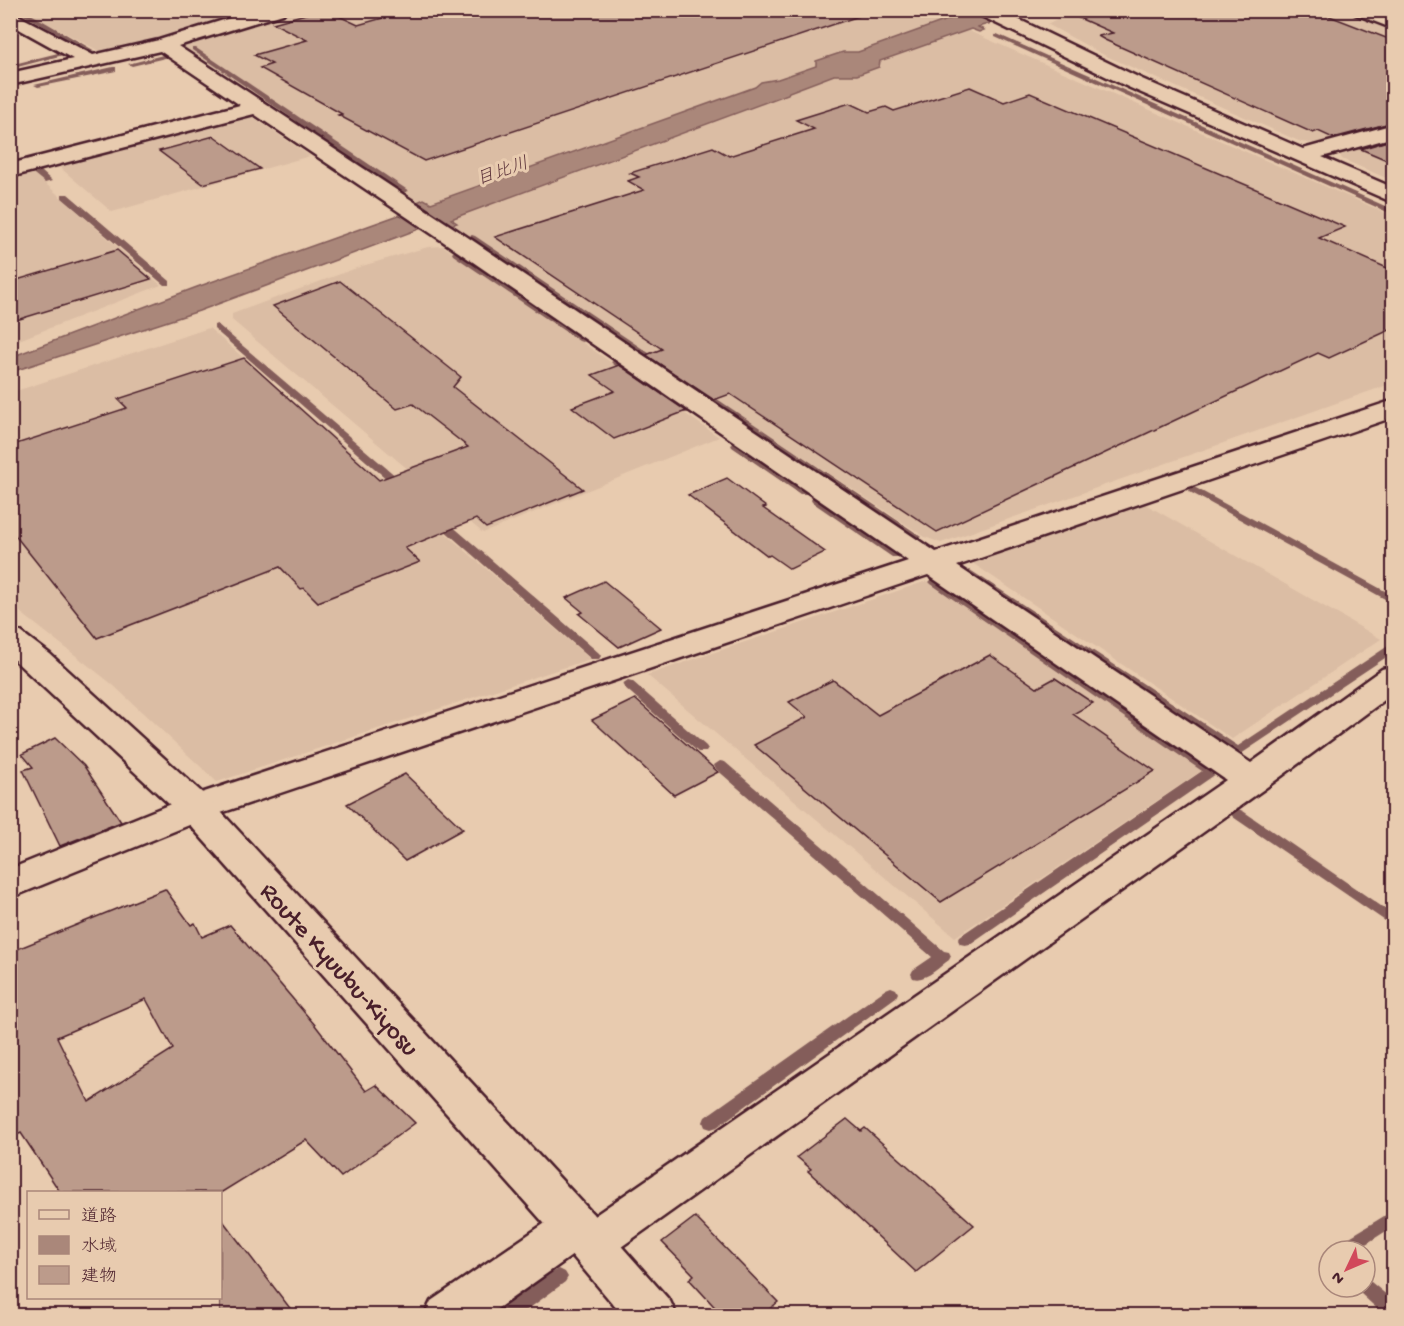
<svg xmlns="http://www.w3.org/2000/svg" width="1404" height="1326" viewBox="0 0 1404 1326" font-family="'Gochi Hand','Klee One',sans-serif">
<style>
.built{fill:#dbbda4}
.water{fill:#aa877a;stroke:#845d5a;stroke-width:1.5}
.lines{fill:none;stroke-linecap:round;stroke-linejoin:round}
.stream{fill:#845d5a;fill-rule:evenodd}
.building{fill:#bc9b8b;stroke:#4a1f2b;stroke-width:1.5;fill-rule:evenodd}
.minor-casing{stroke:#4a1f2b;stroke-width:5}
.major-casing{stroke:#4a1f2b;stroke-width:5}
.minor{fill:#e8cbaf;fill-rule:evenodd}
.major{fill:#e8cbaf;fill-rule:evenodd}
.labels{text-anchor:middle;stroke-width:6;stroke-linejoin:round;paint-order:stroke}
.far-water-label{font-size:18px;font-style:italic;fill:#5d343b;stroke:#e8cbaf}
.near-street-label{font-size:26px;fill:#4a1f2b;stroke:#e8cbaf}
</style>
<rect width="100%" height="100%" fill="#e8cbaf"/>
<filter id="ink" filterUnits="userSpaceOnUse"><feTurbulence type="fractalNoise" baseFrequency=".0167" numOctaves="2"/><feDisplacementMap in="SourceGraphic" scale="12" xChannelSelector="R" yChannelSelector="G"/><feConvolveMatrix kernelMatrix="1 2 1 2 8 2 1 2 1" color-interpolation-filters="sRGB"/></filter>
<g filter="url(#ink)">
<!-- built -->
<g class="built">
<polygon points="1074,10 1345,11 1393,30 1393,123 1319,144 1301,142 1104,55 1047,24"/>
<polygon points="24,11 923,11 1393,216 1393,383 941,543 925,537 167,36 101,52"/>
<polygon points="248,114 310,156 112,212 56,164"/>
<polygon points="1393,137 1393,181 1342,159 1339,153"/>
<polygon points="31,171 161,285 11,343 11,177"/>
<polygon points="443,246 719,437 483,533 232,320 232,314 362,266 428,247"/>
<polygon points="209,328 590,659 217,782 112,684 11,605 10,393"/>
<polygon points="1145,504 1381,639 1232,739 971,562"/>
<polygon points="927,581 1204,769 955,937 647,675"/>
</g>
<!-- water -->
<polygon class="water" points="980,11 1032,11 978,27 984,30 979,32 971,29 880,61 879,67 857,75 834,75 789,92 788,94 451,219 457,223 451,225 443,220 199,311 11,372 11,357 197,287 424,206 417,202 424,199 431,203 755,87 761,82 778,79 816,66 816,61 843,52 858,52 958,16"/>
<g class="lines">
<!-- stream -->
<g class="stream">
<polygon points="15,10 24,10 95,51 90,52"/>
<polygon points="10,22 66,53 67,54 10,69 10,65 58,53 10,27"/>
<polygon points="997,34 1394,210 1394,215 995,37 994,36"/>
<polygon points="192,48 196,48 409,191 402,193 192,50"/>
<polygon points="163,55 165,56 165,58 132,66 128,64"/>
<polygon points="113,67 116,67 116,71 38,87 34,85"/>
<polygon points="34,170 40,170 52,181 45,183 34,174"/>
<polygon points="62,194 68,194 170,281 170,285 164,285 62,198"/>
<polygon points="472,235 475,236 922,537 917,540 913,539 469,240 469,236"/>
<polygon points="456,250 459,251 587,339 582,342 579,341 453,255 452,253"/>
<polygon points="217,324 404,483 405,485 404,487 396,487 214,329 214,325"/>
<polygon points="616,359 691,409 691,413 683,413 613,364 611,362"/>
<polygon points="736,442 808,490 809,492 808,494 800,494 732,447 731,445"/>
<polygon points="1194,487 1394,596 1394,604 1190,492 1189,490"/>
<polygon points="816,497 900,553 902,555 900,557 892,557 812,502 811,500 812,498"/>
<polygon points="438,516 442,517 599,653 601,656 599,659 591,659 434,521 433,519 434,517"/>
<polygon points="970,570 1238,746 1394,642 1394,652 1238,756 966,575 964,573"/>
<polygon points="935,579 1211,765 1218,766 1219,769 1216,774 970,944 965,945 960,944 958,940 960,936 1202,771 931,584 929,582 931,580"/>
<polygon points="628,680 632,681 706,746 708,749 706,752 698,752 624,687 622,684"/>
<path d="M720 761 725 762 944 951 949 952 951 956 949 960C939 967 925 982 913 978L911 974 913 970 932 957 715 768 714 765Z"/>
<polygon points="1238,809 1243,811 1394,915 1394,927 1233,817 1231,814 1233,811"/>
<polygon points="891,987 896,989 898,993 896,997 717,1127 711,1129 705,1127 703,1122 705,1117 886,989"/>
<polygon points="1394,1210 1394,1226 1355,1251 1333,1251 1335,1246"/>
<polygon points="559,1269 565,1272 568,1277 565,1282 519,1316 496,1316 498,1310 553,1272"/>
<polygon points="1365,1279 1371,1282 1394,1301 1394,1316 1385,1316 1359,1292 1356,1287 1365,1287"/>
</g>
</g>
<!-- building -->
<g class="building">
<polygon points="320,10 326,10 358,25 411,10 858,10 859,16 424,161 338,115 342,114 260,68 272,64 254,55 307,40 273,23"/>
<polygon points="1061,10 1314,10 1394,41 1394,122 1333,138 1318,131 1313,133 1105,40 1098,36 1113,33"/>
<polygon points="970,87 1004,102 1030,93 1345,227 1319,238 1394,271 1394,328 1329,358 1318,353 937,532 730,394 714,400 646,355 662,349 495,237 644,190 628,181 639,177 630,173 713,147 729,156 814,129 796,120 850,103 869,112 886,107 894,111"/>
<polygon points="214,136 260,169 203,184 159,151"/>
<polygon points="1394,139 1394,163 1361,149"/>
<polygon points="117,250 151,279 10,322 10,282"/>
<polygon points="340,281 461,377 453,387 583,489 486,528 476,519 405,548 420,562 318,602 304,588 301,589 280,567 97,638 10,529 10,446 127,408 118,399 244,358 379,480 468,447 413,404 397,409 273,306"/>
<polygon points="619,365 686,411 614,439 572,407 615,391 592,375"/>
<polygon points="727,478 766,507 763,508 825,552 790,569 770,555 768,556 688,495"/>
<polygon points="604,581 661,628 619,647 579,614 583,612 566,598"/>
<polygon points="990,655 1037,688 1055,678 1093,703 1073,714 1155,771 941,902 754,745 807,717 789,702 833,680 878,715"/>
<polygon points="635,699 718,772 674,795 592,720"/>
<polygon points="55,738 84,766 121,822 60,846 23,770 33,767 22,754"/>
<polygon points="405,774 463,829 405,861 347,804"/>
<path d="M165 889 191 925 195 923 202 937 230 925 315 1025 366 1091 376 1085 415 1123 341 1177 306 1140 222 1192H60L21 1133 10 1138V952ZM146 999 173 1049 89 1102 57 1037Z"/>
<polygon points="847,1119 861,1131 865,1128 974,1225 916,1272 808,1171 811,1169 797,1157"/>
<polygon points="220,1217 296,1316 220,1316"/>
<polygon points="695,1217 778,1302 761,1316 723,1316 689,1279 694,1275 662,1242"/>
</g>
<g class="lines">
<defs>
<g id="minor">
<polygon points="256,10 286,10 283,14 178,46 457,230 936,552 1394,400 1394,417 957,566 1251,763 1382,669 1394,666 1394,693 1264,789 607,1257 591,1263 575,1257 573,1255 487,1316 424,1316 431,1301 560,1213 576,1207 592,1213 594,1216 1226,780 928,575 209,817 10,898 10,869 183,799 908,561 441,240 254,114 10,177 10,164 240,105 160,51 10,85 10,73 73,59 10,24 10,11 93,55 159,40"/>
<polygon points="974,10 999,10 1142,79 1303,149 1394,124 1394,137 1322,157 1394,188 1394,203 1128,87 977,14"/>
<polygon points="1352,10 1378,10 1394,17 1394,29 1355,14"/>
</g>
<polygon id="major" points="10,629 21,632 50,654 209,799 592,1213 670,1301 677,1316 623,1316 560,1241 183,817 10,656"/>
</defs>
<!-- minor casing -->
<use href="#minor" class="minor-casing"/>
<!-- major casing -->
<use href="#major" class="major-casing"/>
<!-- minor -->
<use href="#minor" class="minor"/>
<!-- major -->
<use href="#major" class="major"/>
</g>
</g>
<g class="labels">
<!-- far-water labels -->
<g class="far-water-label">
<text transform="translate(502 170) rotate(-19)" y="6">目比川</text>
</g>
<!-- near-street labels -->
<g class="near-street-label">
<text transform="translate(341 968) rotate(48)" y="9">Route Kyuubu-Kiyosu</text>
</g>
</g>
<!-- margin -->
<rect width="1404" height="1326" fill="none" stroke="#e8cbaf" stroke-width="36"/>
<rect x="18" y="18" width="1368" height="1290" fill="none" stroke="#4a1f2b" stroke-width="2" filter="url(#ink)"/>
<!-- legend -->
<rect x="27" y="1191" width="195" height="108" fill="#e8cbaf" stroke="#a9867a" stroke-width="1.5"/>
<rect x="39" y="1210" width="30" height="9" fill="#e8cbaf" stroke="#a9867a" stroke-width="1.5"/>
<text x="81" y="1221" font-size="18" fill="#4a1f2b">道路</text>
<rect x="39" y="1236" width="30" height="18" fill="#aa877a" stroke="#a9867a" stroke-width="1.5"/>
<text x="81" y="1251" font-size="18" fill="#4a1f2b">水域</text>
<rect x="39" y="1266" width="30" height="18" fill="#bc9b8b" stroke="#a9867a" stroke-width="1.5"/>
<text x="81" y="1281" font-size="18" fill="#4a1f2b">建物</text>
<!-- north arrow -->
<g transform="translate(1347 1269) rotate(226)"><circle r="28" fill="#e8cbaf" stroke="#a9867a" stroke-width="1.5"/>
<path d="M0-4.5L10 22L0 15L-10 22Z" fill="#d1495b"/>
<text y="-9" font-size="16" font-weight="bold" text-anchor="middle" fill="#4a1f2b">N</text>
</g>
</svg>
